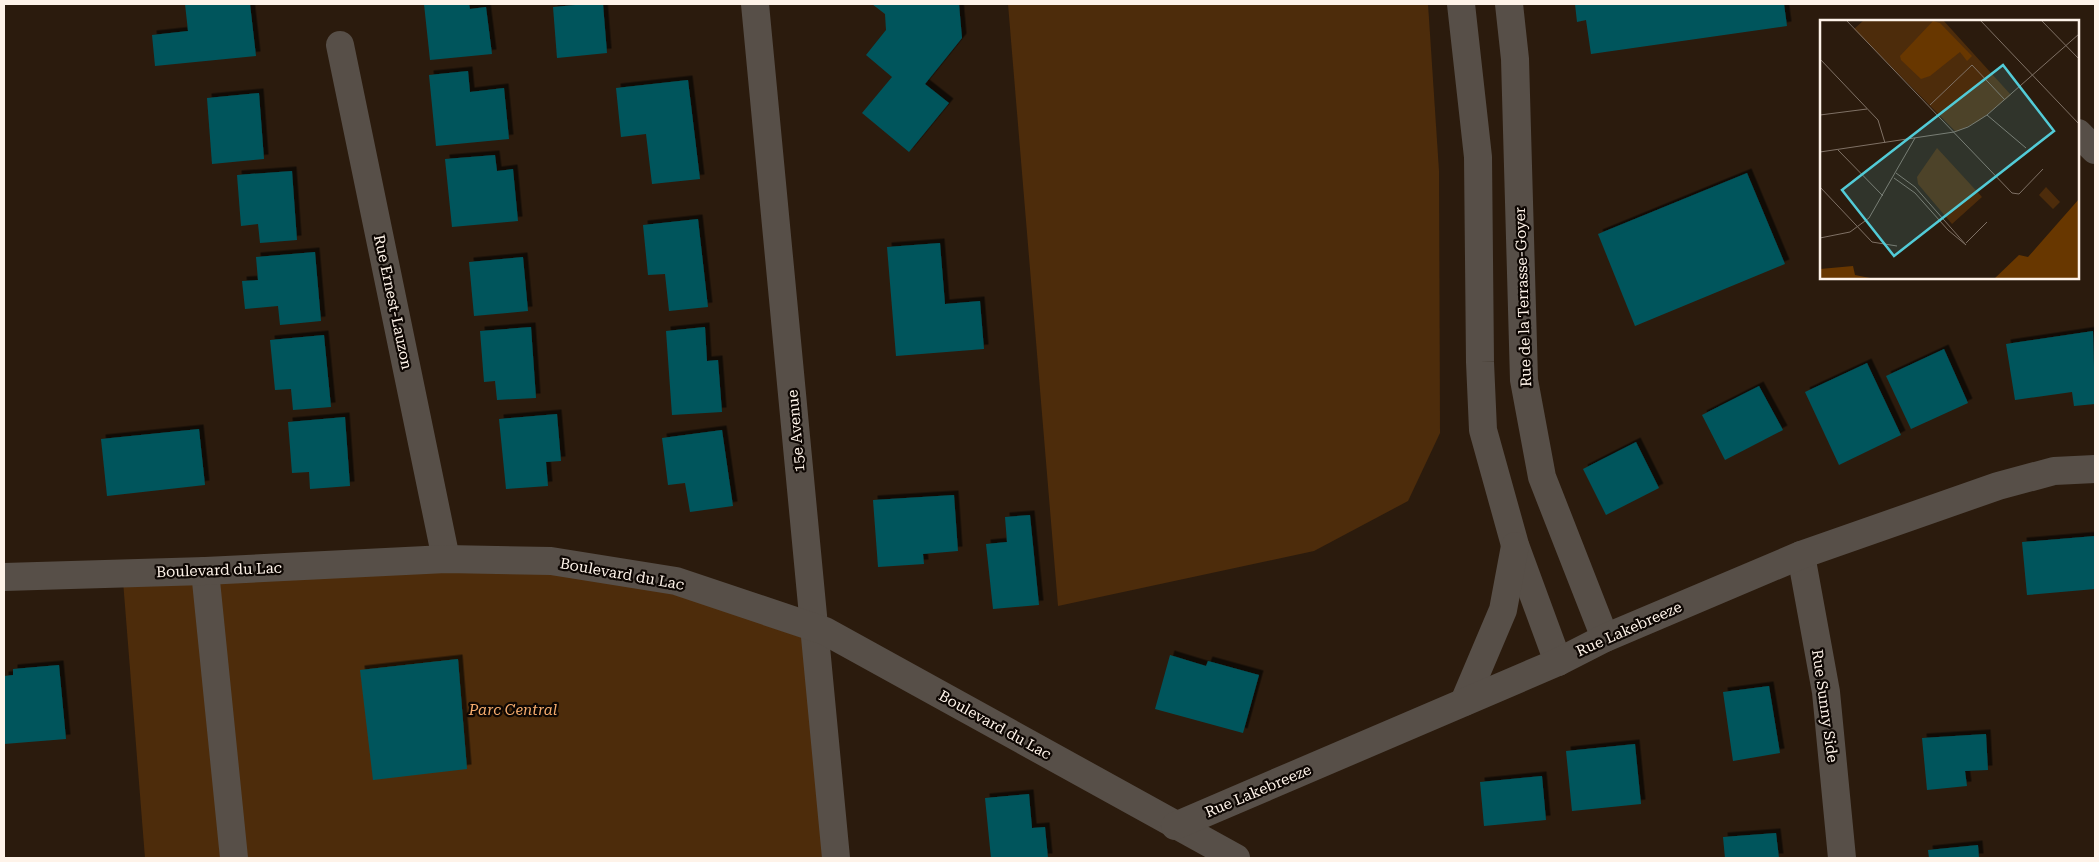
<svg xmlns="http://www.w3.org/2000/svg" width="2099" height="862" viewBox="0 0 2099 862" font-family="'Roboto Serif',serif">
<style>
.green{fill:#4d2c0b}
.building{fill:#00555c;filter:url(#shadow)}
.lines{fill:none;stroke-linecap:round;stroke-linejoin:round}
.minor{stroke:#574f48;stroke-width:28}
.labels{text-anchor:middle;stroke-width:4.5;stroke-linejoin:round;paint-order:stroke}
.street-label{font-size:15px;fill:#fef3e9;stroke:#0e0703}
.park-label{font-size:15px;font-style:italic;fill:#f5ac6d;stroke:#0e0703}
.inset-road{fill:none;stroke:#7f7165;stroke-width:1}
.view{fill:#52cbd7;fill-opacity:0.15;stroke:#52cbd7;stroke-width:2.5}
.inset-edge{fill:none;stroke:#fef3e9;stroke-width:2.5}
</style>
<defs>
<filter id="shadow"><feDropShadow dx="4.5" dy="-4.5" stdDeviation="0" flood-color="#0009"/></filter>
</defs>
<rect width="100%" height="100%" fill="#2b1b0d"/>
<!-- green -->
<g class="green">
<polygon points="1008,4 1428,4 1439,171 1440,433 1408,501 1314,551 1058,606"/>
<polygon points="551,561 808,615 835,858 145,858 122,568"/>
</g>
<!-- building -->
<g class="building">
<polygon points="185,4 250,4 256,56 155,66 152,35 188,31"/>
<polygon points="424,4 469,4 470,9 486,7 492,54 430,60"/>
<polygon points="587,4 603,4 607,53 557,58 553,7"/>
<polygon points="872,4 959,4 962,38 925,84 949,103 909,152 862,113 892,77 866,55 886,30 885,14"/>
<polygon points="1575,4 1784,4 1787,26 1591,54 1586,20 1577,22"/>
<polygon points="468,71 470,92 504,88 509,139 436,146 429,75"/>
<polygon points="688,80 700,179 652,184 646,134 621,137 616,88"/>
<polygon points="259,93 264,159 212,164 207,98"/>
<polygon points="495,155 497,171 513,169 518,221 452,227 445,159"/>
<polygon points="292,171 297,240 260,243 258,224 241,226 237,175"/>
<polygon points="1747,173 1785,264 1635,326 1598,234"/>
<polygon points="698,219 708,307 669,311 665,274 648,275 643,225"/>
<polygon points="940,243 945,304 980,301 984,349 896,356 887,247"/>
<polygon points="315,252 321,321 280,325 278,306 245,309 242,281 258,280 256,257"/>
<polygon points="523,257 528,311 474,316 469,262"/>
<polygon points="531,327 536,398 497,400 495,381 484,382 480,331"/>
<polygon points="705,327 707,361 718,360 722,412 672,415 666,331"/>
<polygon points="2093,331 2095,404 2074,406 2072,392 2015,400 2006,344"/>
<polygon points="324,335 331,407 293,410 291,389 275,390 270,340"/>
<polygon points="1944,349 1968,403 1911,429 1886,376"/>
<polygon points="1867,363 1901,435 1839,465 1805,392"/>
<polygon points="1759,386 1783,430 1725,460 1702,415"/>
<polygon points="557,414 561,461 546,462 548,486 506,489 499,419"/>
<polygon points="345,417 350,486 310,489 309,472 292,473 288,422"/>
<polygon points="199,429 205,485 107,496 101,439"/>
<polygon points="722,430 733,506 690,512 685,483 668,485 662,438"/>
<polygon points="1636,442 1659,488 1606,515 1583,469"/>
<polygon points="954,495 958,551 923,554 924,564 878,567 873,500"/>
<polygon points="1030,515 1039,605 993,609 986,544 1007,542 1005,517"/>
<polygon points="2095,536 2095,589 2027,595 2022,542"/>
<polygon points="1170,655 1206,666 1208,661 1259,675 1243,733 1155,709"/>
<polygon points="458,659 467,769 373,780 360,670"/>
<polygon points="59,665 66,739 4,744 4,676 13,675 13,669"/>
<polygon points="1769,686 1780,753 1733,761 1723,692"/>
<polygon points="1986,734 1988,770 1965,771 1967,786 1927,790 1922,738"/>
<polygon points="1635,744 1641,804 1572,811 1566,751"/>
<polygon points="1542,776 1546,820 1484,826 1480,782"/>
<polygon points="1029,794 1032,828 1045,827 1048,858 991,858 985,798"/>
<polygon points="1776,833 1779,858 1725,858 1723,837"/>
<polygon points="1978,845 1979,858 1929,858 1928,850"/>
</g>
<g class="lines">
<!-- minor -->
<g class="minor">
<polyline points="755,4 836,858"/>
<polyline points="1461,4 1478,157 1480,362 1483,430 1515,545 1558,662"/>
<polyline points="1509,4 1515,59 1524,380 1542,477 1605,638"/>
<polyline points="340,45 446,559"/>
<polyline points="2078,133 2095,150"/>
<polyline points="1801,555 1826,692 1842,858"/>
<polyline points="205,571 234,858"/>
<polyline points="4,577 205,571 446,559 551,561 676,581 825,631 1236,858"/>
<polyline points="1464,702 1503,610 1515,546"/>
<polyline points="1175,826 1558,662 1605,638 1801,555 1998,486 2054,471 2095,469"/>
</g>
</g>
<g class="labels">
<!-- street labels -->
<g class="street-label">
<text transform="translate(1523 297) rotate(-92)" y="5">Rue de la Terrasse-Goyer</text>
<text transform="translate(393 302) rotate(78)" y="5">Rue Ernest-Lauzon</text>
<text transform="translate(796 431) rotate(-95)" y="5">15e Avenue</text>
<text transform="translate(219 570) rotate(-2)" y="5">Boulevard du Lac</text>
<text transform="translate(622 574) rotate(10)" y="5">Boulevard du Lac</text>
<text transform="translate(1629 629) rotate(-24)" y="5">Rue Lakebreeze</text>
<text transform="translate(1825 706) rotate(82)" y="5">Rue Sunny Side</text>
<text transform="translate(995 725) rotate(29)" y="5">Boulevard du Lac</text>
<text transform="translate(1258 791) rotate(-23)" y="5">Rue Lakebreeze</text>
</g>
<!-- park labels -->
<g class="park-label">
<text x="513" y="715">Parc Central</text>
</g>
</g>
<!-- overview -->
<g transform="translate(1820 20)">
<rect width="259" height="259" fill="#2b1b0d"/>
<path d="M44 0H123L191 75 159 101 136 112 34 9ZM117 128 162 177 132 204 98 164 97 157ZM226 167 240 182 233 189 219 175Z" fill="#4d2c0b"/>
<path d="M113 1 120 3 152 36 147 41 140 32 110 56 101 59 81 40 80 36ZM259 179V259H174L199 235 208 237ZM33 246 35 255 55 259H0V249Z" fill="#683700"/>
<path class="inset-road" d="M26 0 192 173 199 174 223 149M160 0 259 104M221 0 259 39M0 39 58 100 65 123M110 85 152 45 185 80M0 95 47 89M167 95 206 128M18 130 63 176M0 132 134 112 148 107 167 95 259 14M76 153 95 167 146 225M74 158 95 173 128 210 146 225M0 167 52 222 77 226M0 218 30 212 49 198 95 118M146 223 167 202"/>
<path class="view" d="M183 45 234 111 74 236 22 170Z"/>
<rect width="259" height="259" class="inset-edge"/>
</g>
<!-- border -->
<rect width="2099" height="862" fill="none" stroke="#fef3e9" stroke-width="10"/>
</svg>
